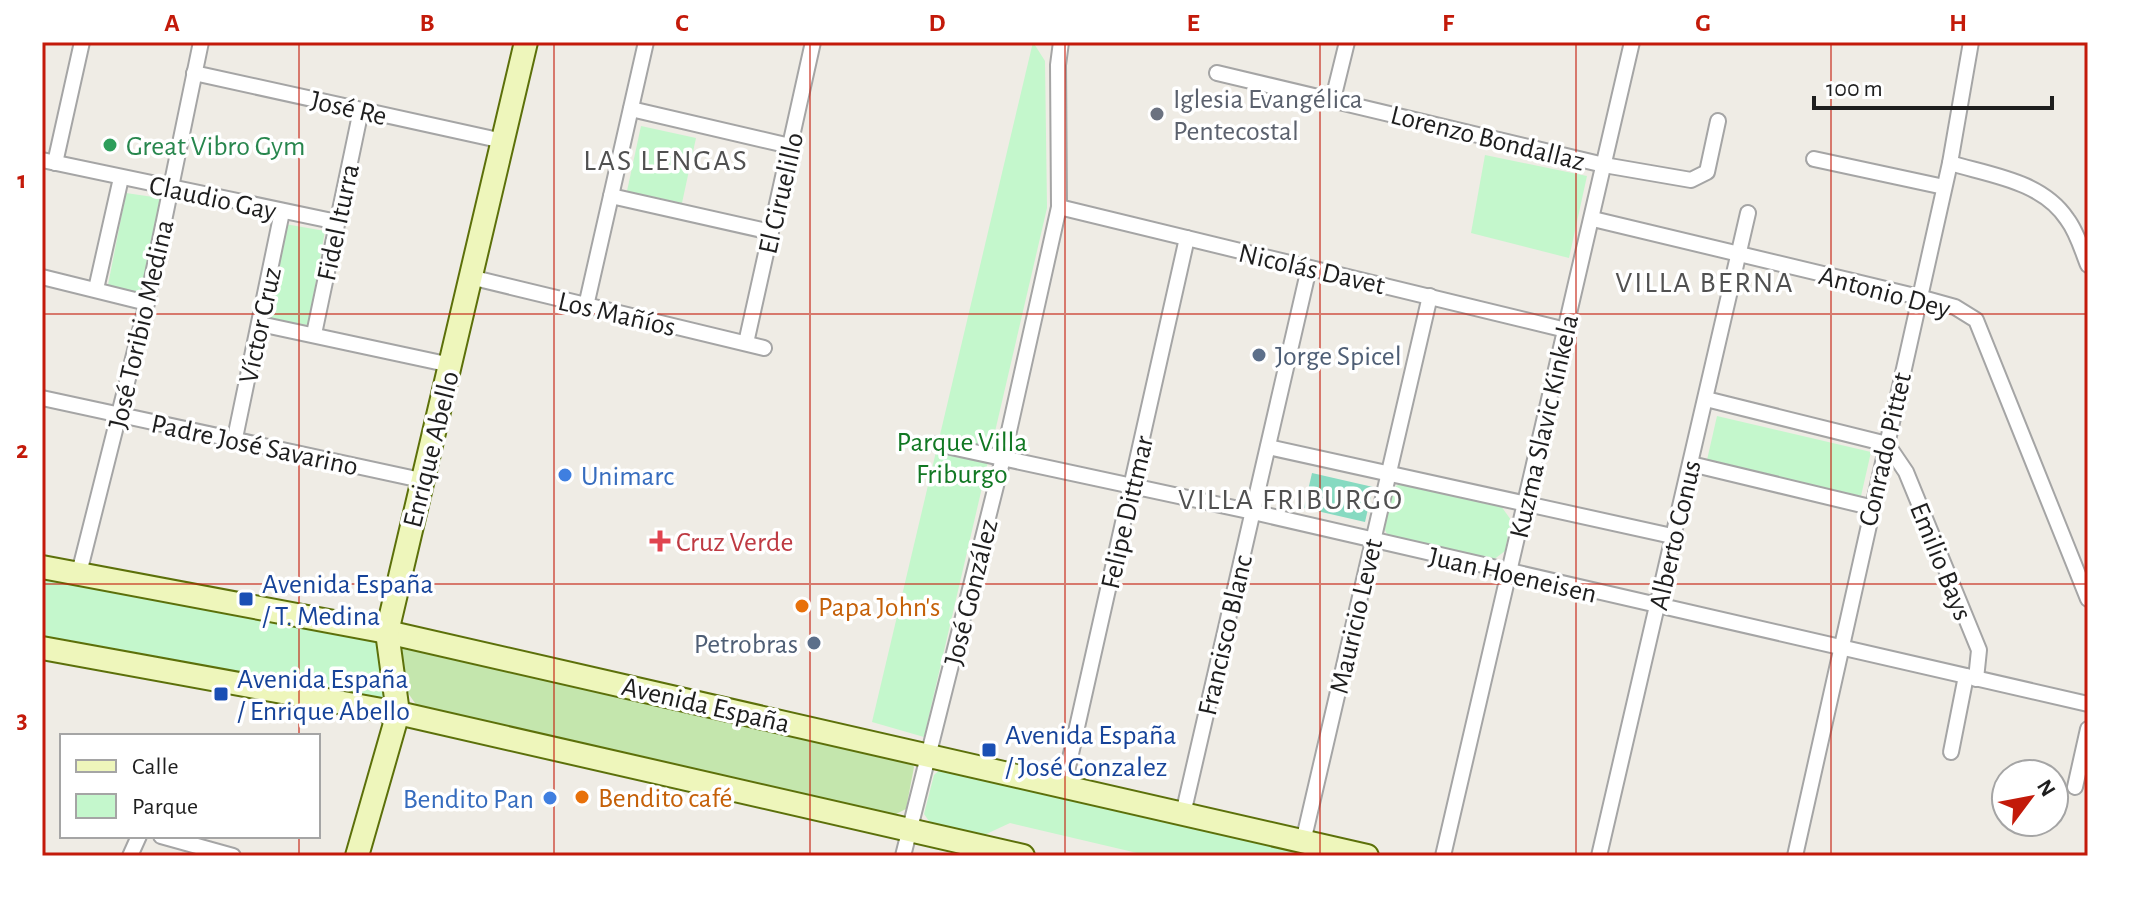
<svg xmlns="http://www.w3.org/2000/svg" width="2130" height="898" viewBox="0 0 2130 898" font-family="'Alegreya Sans',sans-serif">
<style>
.grass{fill:#c4e6ad}
.park{fill:#c4f7cc}
.pitch{fill:#87dac1}
.lines{fill:none;stroke-linecap:round;stroke-linejoin:round}
.street-casing{stroke:#a5a5a5;stroke-width:18}
.secondary-casing{stroke:#5c700a;stroke-width:26}
.street{stroke:#fff;stroke-width:14}
.secondary{stroke:#eef6bb;stroke-width:22}
.grid{fill:none;stroke:#c31a0a;stroke-width:2;stroke-opacity:0.55}
.worship-dot{fill:#6b7280;stroke:#fff;stroke-width:3}
.leisure-dot{fill:#2e9e5b;stroke:#fff;stroke-width:3}
.service-dot{fill:#5c6f8a;stroke:#fff;stroke-width:3}
.shop-dot{fill:#3f7fe0;stroke:#fff;stroke-width:3}
.health-dot{fill:#e0444e;stroke:#fff;stroke-width:3}
.transit-dot{fill:#1a4fb4;stroke:#fff;stroke-width:3}
.food-dot{fill:#e8710a;stroke:#fff;stroke-width:3}
.labels{text-anchor:middle;stroke-width:7;stroke-linejoin:round;paint-order:stroke}
.worship-label{font-size:28px;fill:#5b616d;stroke:#fff;text-anchor:start}
.street-label{font-size:28px;fill:#1e1e1e;stroke:#fff}
.leisure-label{font-size:28px;fill:#27864d;stroke:#fff;text-anchor:start}
.service-label{font-size:28px;fill:#4e5e75;stroke:#fff;text-anchor:start}
.park-label{font-size:28px;fill:#117823;stroke:#fff}
.shop-label{font-size:28px;fill:#366cbe;stroke:#fff;text-anchor:start}
.health-label{font-size:28px;fill:#be3a42;stroke:#fff;text-anchor:start}
.transit-label{font-size:28px;fill:#164399;stroke:#fff;text-anchor:start}
.food-label{font-size:28px;fill:#c56008;stroke:#fff;text-anchor:start}
.neighbourhood-label{font-size:30px;letter-spacing:2px;fill:#515151;stroke:#fff}
.neatline{fill:none;stroke:#c31a0a;stroke-width:3}
.grid-label{font-size:26px;text-anchor:middle;font-weight:bold;fill:#c31a0a}
</style>
<rect width="100%" height="100%" fill="#efece5"/>
<!-- grass -->
<polygon class="grass" points="406,642 906,756 914,767 906,809 894,815 417,706 408,693 400,648"/>
<!-- park -->
<g class="park">
<polygon points="1033,42 1045,61 1047,208 924,737 872,722"/>
<polygon points="641,126 696,138 682,203 627,191"/>
<polygon points="1485,155 1587,176 1569,258 1471,233"/>
<polygon points="126,193 160,198 141,294 108,285"/>
<polygon points="285,224 325,231 308,325 269,318"/>
<polygon points="1717,416 1871,452 1861,496 1707,460"/>
<polygon points="1401,483 1501,506 1511,520 1505,551 1493,560 1389,538 1384,528 1393,488"/>
<polygon points="42,577 380,638 386,699 42,637"/>
<polygon points="943,767 1338,856 1150,856 1010,823 982,836 931,824 924,814 934,775"/>
</g>
<!-- pitch -->
<polygon class="pitch" points="1312,473 1373,487 1365,522 1304,508"/>
<g class="lines">
<defs>
<g id="street">
<polyline points="194,73 503,141"/>
<polyline points="1217,73 1604,165 1691,180 1707,172 1718,121"/>
<polyline points="1333,99 1347,42"/>
<polyline points="631,109 790,146"/>
<polyline points="1814,159 1944,187"/>
<polyline points="42,160 337,222"/>
<polyline points="55,163 82,42"/>
<path d="M1950 163C1990 175 2042 181 2067 219 2077 232 2082 250 2088 265"/>
<polyline points="611,196 771,232"/>
<polyline points="1059,207 1566,330"/>
<polyline points="1593,219 1919,297 1955,307 1976,320 2088,599"/>
<polyline points="42,277 147,303"/>
<polyline points="470,277 764,348"/>
<polyline points="96,289 121,178"/>
<polyline points="586,306 646,42"/>
<polyline points="260,324 451,365"/>
<polyline points="314,334 361,110"/>
<polyline points="746,343 813,42"/>
<polyline points="42,398 421,480"/>
<polyline points="1706,399 1887,444 1906,472 1979,650 1976,679"/>
<polyline points="235,438 282,212"/>
<polyline points="937,444 1253,512 2088,704"/>
<polyline points="1268,447 1672,536"/>
<polyline points="1691,464 1870,507"/>
<polyline points="79,573 147,303 201,42"/>
<polyline points="1951,752 1966,676"/>
<polyline points="1064,785 1187,238"/>
<polyline points="2075,787 2088,729"/>
<polyline points="1183,814 1309,268"/>
<polyline points="161,836 233,856"/>
<polyline points="1303,842 1430,296"/>
<polyline points="130,856 139,836"/>
<polyline points="903,856 1003,458 1059,207 1058,65 1061,42"/>
<polyline points="1443,856 1632,42"/>
<polyline points="1599,856 1748,213"/>
<polyline points="1795,856 1950,163 1971,42"/>
</g>
<g id="secondary">
<polyline points="42,567 387,632 1367,856"/>
<polyline points="42,648 398,713 1023,856"/>
<polyline points="357,856 398,713 387,632 526,42"/>
</g>
</defs>
<!-- street casing -->
<use href="#street" class="street-casing"/>
<!-- secondary casing -->
<use href="#secondary" class="secondary-casing"/>
<!-- street -->
<use href="#street" class="street"/>
<!-- secondary -->
<use href="#secondary" class="secondary"/>
</g>
<!-- grid -->
<path class="grid" d="M299 42V736M554 42V856M810 42V856M1065 42V856M1320 42V856M1576 42V856M1831 42V856M42 314H2088M42 584H2088M299 836V856"/>
<!-- markers -->
<circle class="worship-dot" cx="1157" cy="114" r="8"/>
<circle class="leisure-dot" cx="110" cy="145" r="8"/>
<g class="service-dot">
<circle cx="1259" cy="355" r="8"/>
<circle cx="814" cy="643" r="8"/>
</g>
<g class="shop-dot">
<circle cx="565" cy="475" r="8"/>
<circle cx="550" cy="798" r="8"/>
</g>
<path class="health-dot" d="M656 529h8v8h8v8h-8v8h-8v-8h-8v-8h8z"/>
<g class="transit-dot">
<rect x="238" y="591" width="16" height="16" rx="4"/>
<rect x="213" y="686" width="16" height="16" rx="4"/>
<rect x="981" y="742" width="16" height="16" rx="4"/>
</g>
<g class="food-dot">
<circle cx="802" cy="606" r="8"/>
<circle cx="582" cy="797" r="8"/>
</g>
<g class="labels">
<!-- worship labels -->
<g class="worship-label">
<text x="1173" y="108">Iglesia Evangélica<tspan x="1173" dy="32">Pentecostal</tspan></text>
</g>
<!-- street labels -->
<g class="street-label">
<text transform="translate(349 107) rotate(13)" y="10">José Re</text>
<text transform="translate(1488 137) rotate(14)" y="10">Lorenzo Bondallaz</text>
<text transform="translate(780 193) rotate(-77)" y="10">El Ciruelillo</text>
<text transform="translate(213 197) rotate(12)" y="10">Claudio Gay</text>
<text transform="translate(337 222) rotate(-78)" y="10">Fidel Iturra</text>
<text transform="translate(1312 268) rotate(13)" y="10">Nicolás Davet</text>
<text transform="translate(1885 291) rotate(15)" y="10">Antonio Dey</text>
<text transform="translate(617 313) rotate(13)" y="10">Los Mañíos</text>
<text transform="translate(140 324) rotate(-77)" y="10">José Toribio Medina</text>
<text transform="translate(259 325) rotate(-78)" y="10">Víctor Cruz</text>
<text transform="translate(1543 426) rotate(-77)" y="10">Kuzma Slavic Kinkela</text>
<text transform="translate(255 444) rotate(12)" y="10">Padre José Savarino</text>
<text transform="translate(430 449) rotate(-76)" y="10">Enrique Abello</text>
<text transform="translate(1884 449) rotate(-77)" y="10">Conrado Pittet</text>
<text transform="translate(1126 512) rotate(-77)" y="10">Felipe Dittmar</text>
<text transform="translate(1674 535) rotate(-77)" y="10">Alberto Conus</text>
<text transform="translate(1942 561) rotate(68)" y="10">Emilio Bays</text>
<text transform="translate(1513 574) rotate(13)" y="10">Juan Hoeneisen</text>
<text transform="translate(970 592) rotate(-76)" y="10">José González</text>
<text transform="translate(1355 616) rotate(-77)" y="10">Mauricio Levet</text>
<text transform="translate(1224 635) rotate(-77)" y="10">Francisco Blanc</text>
<text transform="translate(706 704) rotate(13)" y="10">Avenida España</text>
</g>
<!-- leisure labels -->
<g class="leisure-label">
<text x="126" y="155">Great Vibro Gym</text>
</g>
<!-- service labels -->
<g class="service-label">
<text x="1275" y="365">Jorge Spicel</text>
<text x="798" y="653" text-anchor="end">Petrobras</text>
</g>
<!-- park labels -->
<g class="park-label">
<text x="962" y="451">Parque Villa<tspan x="962" dy="32">Friburgo</tspan></text>
</g>
<!-- shop labels -->
<g class="shop-label">
<text x="581" y="485">Unimarc</text>
<text x="534" y="808" text-anchor="end">Bendito Pan</text>
</g>
<!-- health labels -->
<g class="health-label">
<text x="676" y="551">Cruz Verde</text>
</g>
<!-- transit labels -->
<g class="transit-label">
<text x="262" y="593">Avenida España<tspan x="262" dy="32">/ T. Medina</tspan></text>
<text x="237" y="688">Avenida España<tspan x="237" dy="32">/ Enrique Abello</tspan></text>
<text x="1005" y="744">Avenida España<tspan x="1005" dy="32">/ José Gonzalez</tspan></text>
</g>
<!-- food labels -->
<g class="food-label">
<text x="818" y="616">Papa John's</text>
<text x="598" y="807">Bendito café</text>
</g>
<!-- neighbourhood labels -->
<g class="neighbourhood-label">
<text x="666" y="170">LAS LENGAS</text>
<text x="1705" y="292">VILLA BERNA</text>
<text x="1291" y="509">VILLA FRIBURGO</text>
</g>
</g>
<!-- border -->
<rect width="2130" height="898" fill="none" stroke="#ffffff" stroke-width="88"/>
<!-- legend -->
<rect x="60" y="734" width="260" height="104" fill="#ffffff" stroke="#a5a5a5" stroke-width="2"/>
<rect x="76" y="760" width="40" height="12" fill="#eef6bb" stroke="#a5a5a5" stroke-width="2"/>
<text x="132" y="774" font-size="24" fill="#1e1e1e">Calle</text>
<rect x="76" y="794" width="40" height="24" fill="#c4f7cc" stroke="#a5a5a5" stroke-width="2"/>
<text x="132" y="814" font-size="24" fill="#1e1e1e">Parque</text>
<!-- north arrow -->
<g transform="translate(2030 798) rotate(58)"><circle r="38" fill="#ffffff" stroke="#a5a5a5" stroke-width="2"/>
<path d="M0-6L14 30L0 20L-14 30Z" fill="#c31a0a"/>
<text y="-12" font-size="22" font-weight="bold" text-anchor="middle" fill="#1e1e1e">N</text>
</g>
<!-- scale -->
<path d="M1814 96v12h238v-12" fill="none" stroke="#1e1e1e" stroke-width="4"/>
<text x="1826" y="96" font-size="24" fill="#1e1e1e" stroke="#ffffff" stroke-width="6" paint-order="stroke">100 m</text>
<rect x="44" y="44" width="2042" height="810" class="neatline"/>
<g class="grid-label">
<text x="172" y="31">A</text>
<text x="427" y="31">B</text>
<text x="682" y="31">C</text>
<text x="937" y="31">D</text>
<text x="1193" y="31">E</text>
<text x="1448" y="31">F</text>
<text x="1703" y="31">G</text>
<text x="1958" y="31">H</text>
<text x="22" y="188">1</text>
<text x="22" y="458">2</text>
<text x="22" y="728">3</text>
</g>
</svg>
